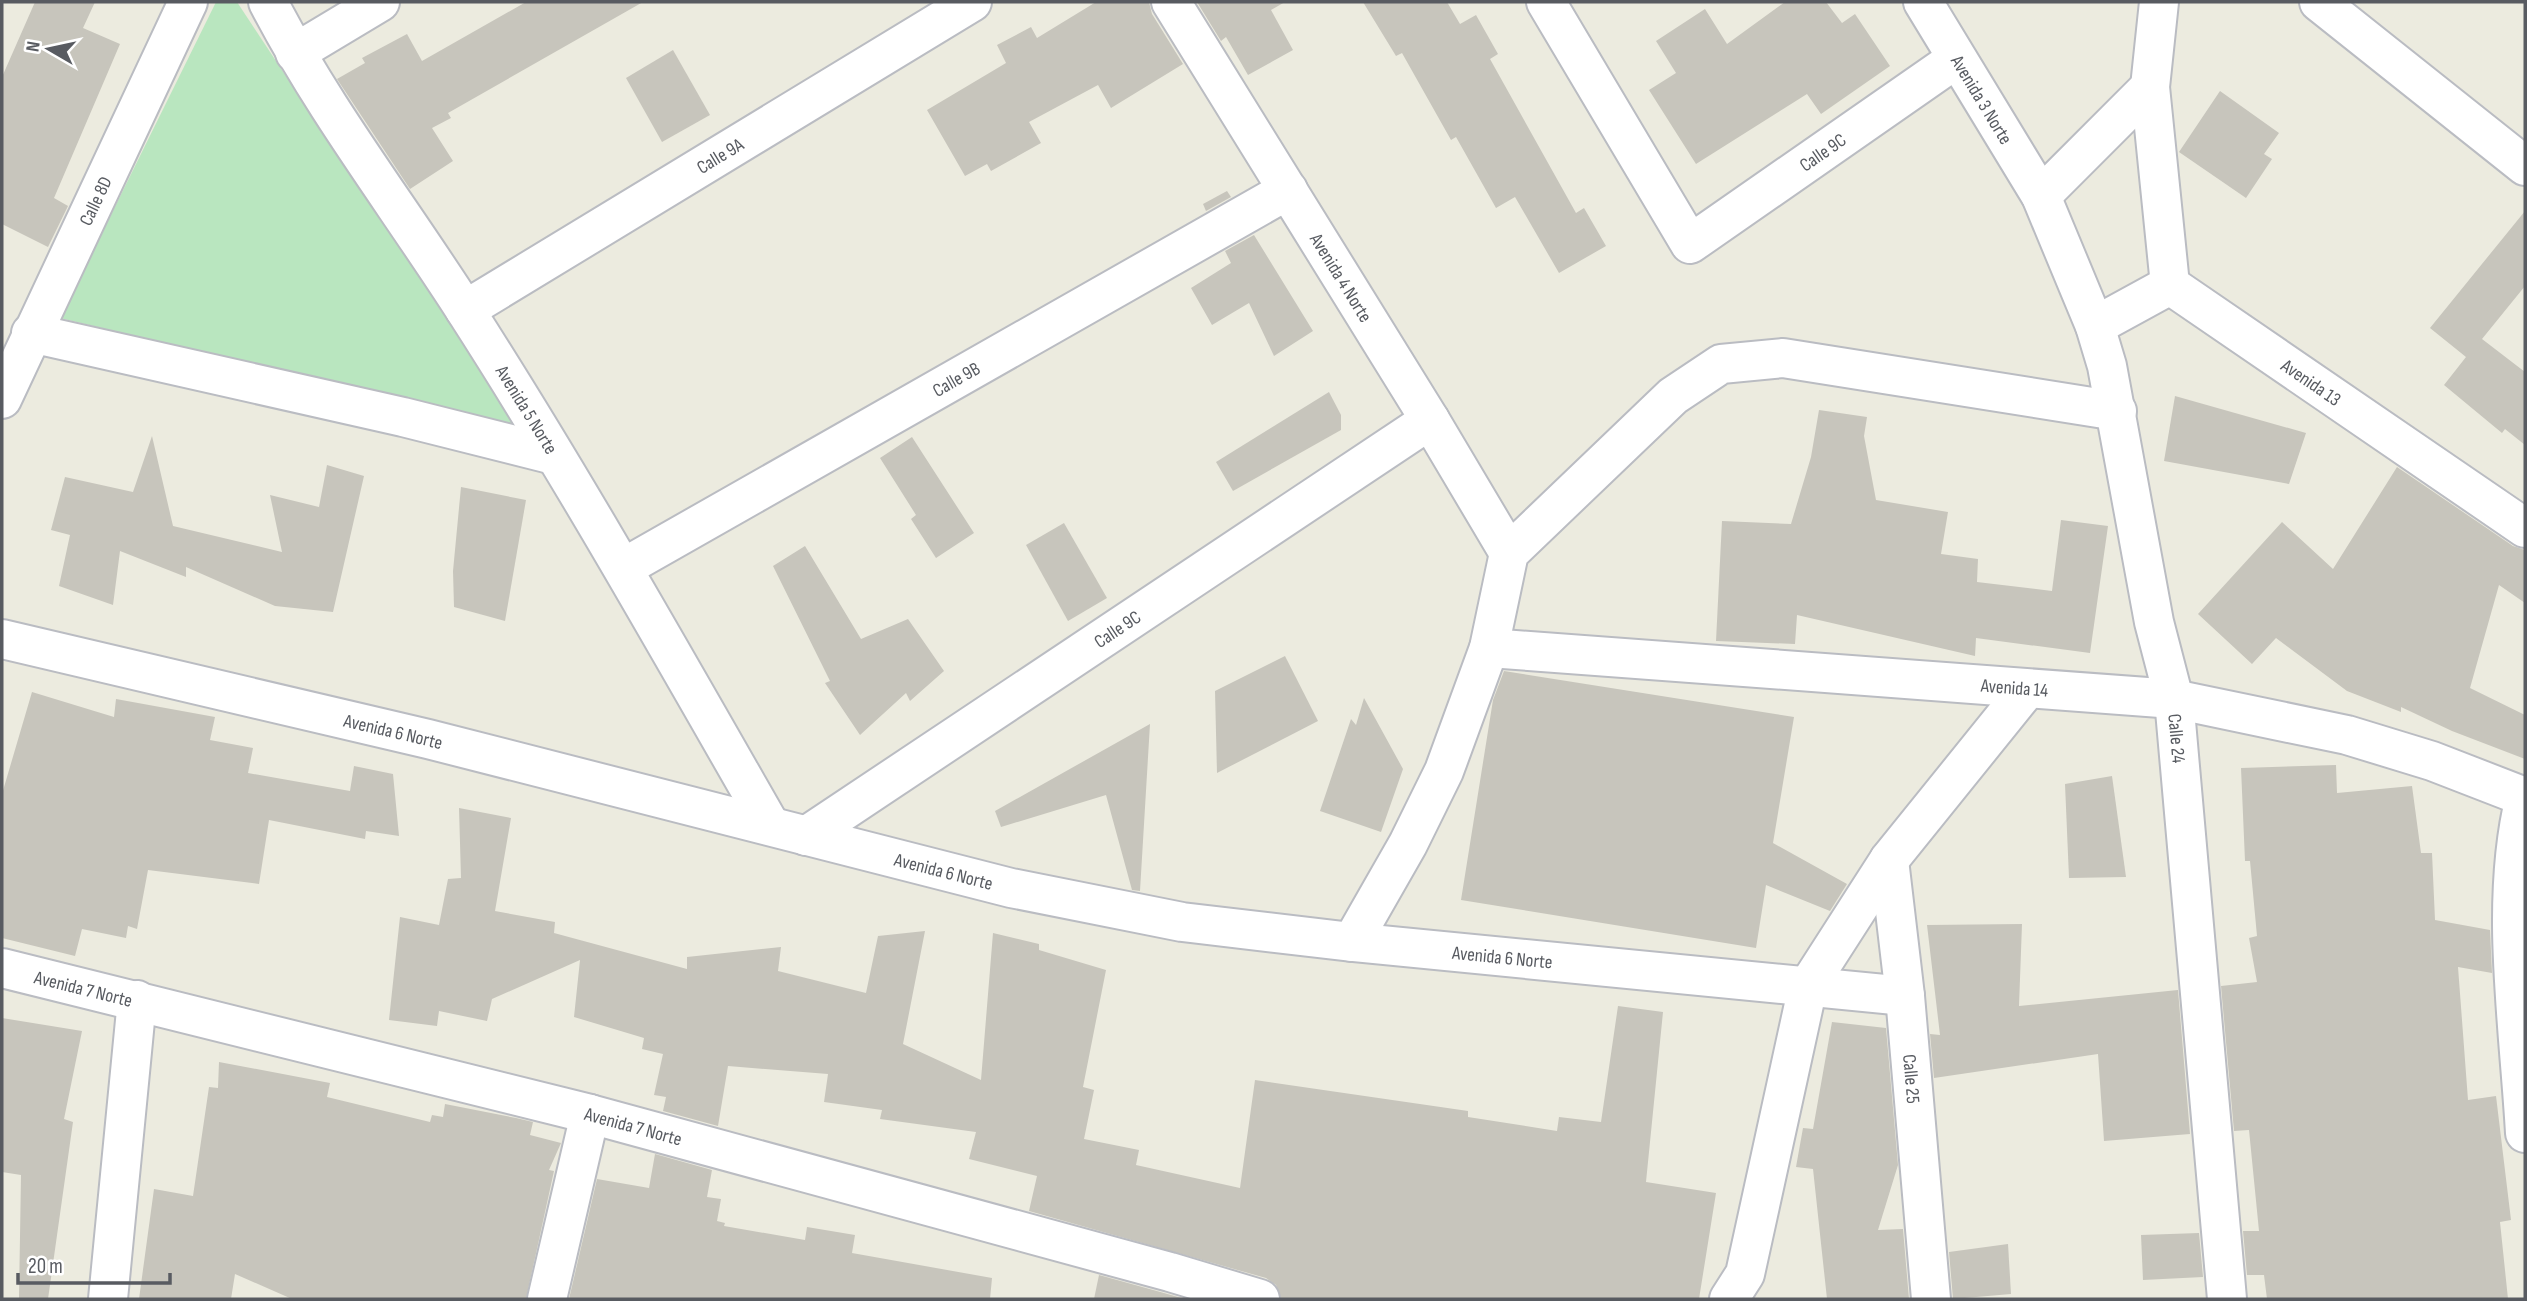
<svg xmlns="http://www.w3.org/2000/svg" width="2527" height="1301" viewBox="0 0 2527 1301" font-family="'Sofia Sans Condensed',sans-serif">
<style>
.green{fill:#b9e6bf}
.building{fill:#c7c5bc}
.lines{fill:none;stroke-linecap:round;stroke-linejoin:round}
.minor-casing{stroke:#babcc2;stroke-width:42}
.minor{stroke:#fff;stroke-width:38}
.labels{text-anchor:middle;stroke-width:7;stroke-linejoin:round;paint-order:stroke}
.street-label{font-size:19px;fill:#585b61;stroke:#fff}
</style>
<rect width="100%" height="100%" fill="#ecebdf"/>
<!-- green -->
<polygon class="green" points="216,2 237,2 519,428 60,318"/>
<!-- building -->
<g class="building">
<polygon points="35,2 95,2 83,28 120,44 54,198 68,206 48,247 2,224 2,77"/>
<polygon points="526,2 643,2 448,113 451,118 432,128 453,161 410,189 337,79 365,63 362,58 407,34 422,61"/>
<polygon points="1096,2 1149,2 1152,14 1183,64 1111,108 1098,85 1029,122 1041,143 991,171 987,164 965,176 927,110 1006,63 997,45 1031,27 1037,38"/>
<polygon points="1197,2 1285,2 1271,10 1293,50 1248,75 1226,37 1221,41"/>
<polygon points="1363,2 1447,2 1460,24 1476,15 1498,54 1490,59 1576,213 1584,208 1606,246 1559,273 1515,197 1496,208 1456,137 1451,140 1402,53 1396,56"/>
<polygon points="1785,2 1826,2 1842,23 1855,14 1890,66 1821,114 1807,94 1696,164 1649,90 1676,73 1656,41 1705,9 1727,44"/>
<polygon points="673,50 710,115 662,142 626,78"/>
<polygon points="2220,91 2279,133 2264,154 2272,159 2246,198 2179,152"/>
<polygon points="1227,191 1231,197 1206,211 1203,204"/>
<polygon points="2525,211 2525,286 2482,339 2525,372 2525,445 2505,429 2502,433 2444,385 2466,357 2430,328"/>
<polygon points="1254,235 1313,331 1274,356 1249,303 1212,325 1191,288 1231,263 1225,251"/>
<polygon points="1329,392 1341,415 1341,430 1233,491 1216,462"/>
<polygon points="2175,396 2306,433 2289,484 2164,461"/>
<polygon points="1819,410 1867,417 1864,436 1876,500 1948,512 1941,554 1978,559 1977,582 2052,591 2061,520 2108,526 2090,653 1976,638 1975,656 1797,615 1795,644 1716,641 1722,521 1791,524 1811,457"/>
<polygon points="152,436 173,526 282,552 270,495 319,507 327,465 364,476 333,612 275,606 186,567 186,577 120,551 113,605 59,586 70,535 51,530 65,477 133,492"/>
<polygon points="912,437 974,533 936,558 911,519 916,515 880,458"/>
<polygon points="2397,467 2513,546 2525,550 2525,603 2499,585 2470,688 2525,715 2525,759 2452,731 2401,707 2401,712 2347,691 2276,638 2252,664 2198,614 2282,522 2333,569"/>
<polygon points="461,487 526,500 505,621 454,607 453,571"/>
<polygon points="1064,523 1107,598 1068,621 1026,545"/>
<polygon points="805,546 861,639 908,619 944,671 910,701 906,693 860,735 825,683 830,681 773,566"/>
<polygon points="1285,656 1318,721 1217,773 1215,691"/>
<polygon points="1504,671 1794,717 1773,843 1847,884 1830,911 1766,885 1756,948 1461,900 1493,700"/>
<polygon points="32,692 114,717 116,699 215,717 210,740 253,748 248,773 350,791 354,766 393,774 399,836 366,831 365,839 269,820 259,884 148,870 137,929 128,926 126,938 82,929 75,956 2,938 2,794"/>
<polygon points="1364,698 1403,769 1381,832 1320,811 1351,719 1356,725"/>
<polygon points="1150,724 1140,891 1132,890 1106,795 1001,827 995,811"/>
<polygon points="2336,765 2337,793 2412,786 2421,853 2432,853 2435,920 2490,930 2492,973 2458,967 2468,1100 2496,1096 2511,1220 2500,1222 2508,1299 2267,1299 2264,1275 2247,1275 2243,1231 2259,1231 2249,1130 2234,1131 2221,986 2257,982 2249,938 2257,936 2250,861 2245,861 2241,768"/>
<polygon points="2112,776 2126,877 2069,878 2065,784"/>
<polygon points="459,808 511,818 495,911 555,922 554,933 687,969 687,957 781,947 778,971 866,993 878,936 925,931 903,1044 981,1080 993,933 1039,944 1039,950 1106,970 1083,1087 1094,1090 1084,1139 1139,1150 1136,1165 1240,1188 1255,1080 1468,1111 1468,1117 1557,1131 1559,1117 1601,1122 1618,1006 1663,1012 1646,1182 1716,1193 1699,1299 1281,1299 1276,1285 1266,1278 1029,1211 1037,1176 969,1159 976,1132 880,1119 882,1110 824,1102 828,1074 728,1066 718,1126 663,1111 666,1097 654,1095 663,1054 642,1049 644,1038 574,1017 580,960 492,999 487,1021 439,1011 437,1026 389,1020 400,917 439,925 448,879 461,878"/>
<polygon points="2022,924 2019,1006 2178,990 2190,1134 2104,1141 2098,1054 1934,1078 1930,1034 1940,1035 1927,925"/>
<polygon points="2,1018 82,1031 64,1119 73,1122 48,1299 19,1299 21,1175 2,1172"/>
<polygon points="1832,1022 1886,1028 1898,1165 1878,1230 1903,1229 1909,1299 1827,1299 1813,1169 1796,1167 1803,1128 1813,1129"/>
<polygon points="219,1062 330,1083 327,1097 430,1122 432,1115 443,1117 445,1104 516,1118 533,1122 530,1135 561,1143 549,1170 554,1171 526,1299 292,1299 235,1274 231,1299 139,1299 154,1189 193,1196 209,1087 218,1088"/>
<polygon points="655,1154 712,1170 707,1197 721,1199 717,1221 725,1223 724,1226 805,1240 807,1227 855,1235 852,1253 992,1278 990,1299 569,1299 597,1179 649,1188"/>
<polygon points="2199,1233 2203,1277 2143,1280 2141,1235"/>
<polygon points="2008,1244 2011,1294 1953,1299 1949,1252"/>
<polygon points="1099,1275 1164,1293 1185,1299 1094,1299"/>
</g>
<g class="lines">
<defs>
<g id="minor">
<path id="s1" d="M268 2C324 110 399 207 465 310 573 478 671 652 770 825"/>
<path id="s2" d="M1171 2 1430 420 1509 553"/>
<path id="s3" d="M1546 2 1690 244 1956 59"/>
<path id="s4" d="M1923 2 2041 196 2095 326 2107 366 2154 622 2174 699 2227 1299"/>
<polyline points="2159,2 2150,87 2170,285"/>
<polyline points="2319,2 2525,166"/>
<polyline points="295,53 380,2"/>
<polyline points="2041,196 2150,87"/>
<path id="s5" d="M465 310 972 2"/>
<path id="s6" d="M2095 326 2170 285 2525 528"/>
<polyline points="31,333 403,417 554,455"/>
<path id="s7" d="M2 399 188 2"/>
<path id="s8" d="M623 568 1288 190"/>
<path id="s9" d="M2 639 428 739 1011 888 1182 922 1352 942 1905 996"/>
<path id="s10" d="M1489 648 2174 699 2347 735 2432 761 2525 797"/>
<path d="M2525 797C2499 902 2519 1025 2525 1133"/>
<path id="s11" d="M806 836 1430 420"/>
<path id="s12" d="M1889 860 1905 996 1931 1299"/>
<polyline points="1352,942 1408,844 1444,771 1489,648 1509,553 1673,396 1721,364 1783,358 2117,411"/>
<path id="s13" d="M2 968 590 1114 1170 1272 1260 1299"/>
<polyline points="108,1299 137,1000"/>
<polyline points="547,1299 590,1114"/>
<polyline points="1729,1299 1745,1274 1808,986 1889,860 2027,689"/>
</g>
</defs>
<!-- minor casing -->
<use href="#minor" class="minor-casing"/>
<!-- minor -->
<use href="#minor" class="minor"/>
</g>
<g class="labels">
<!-- street labels -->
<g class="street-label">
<text dy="7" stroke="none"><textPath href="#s4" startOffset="114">Avenida 3 Norte</textPath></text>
<text dy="7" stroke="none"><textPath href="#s3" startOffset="443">Calle 9C</textPath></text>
<text dy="7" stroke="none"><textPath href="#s5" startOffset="298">Calle 9A</textPath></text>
<text dy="7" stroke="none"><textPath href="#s7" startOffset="219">Calle 8D</textPath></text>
<text dy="7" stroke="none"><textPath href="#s2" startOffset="324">Avenida 4 Norte</textPath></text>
<text dy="7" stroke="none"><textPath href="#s8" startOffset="383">Calle 9B</textPath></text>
<text dy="7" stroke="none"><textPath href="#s6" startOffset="257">Avenida 13</textPath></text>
<text dy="7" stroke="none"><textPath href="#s1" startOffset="483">Avenida 5 Norte</textPath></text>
<text dy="7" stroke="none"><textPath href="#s11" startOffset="374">Calle 9C</textPath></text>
<text dy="7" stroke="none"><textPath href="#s10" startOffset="527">Avenida 14</textPath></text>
<text dy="7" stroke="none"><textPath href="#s9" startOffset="402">Avenida 6 Norte</textPath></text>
<text dy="7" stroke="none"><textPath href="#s4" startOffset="789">Calle 24</textPath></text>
<text dy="7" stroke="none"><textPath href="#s9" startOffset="970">Avenida 6 Norte</textPath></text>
<text dy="7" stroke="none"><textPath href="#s9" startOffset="1536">Avenida 6 Norte</textPath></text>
<text dy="7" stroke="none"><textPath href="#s13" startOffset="84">Avenida 7 Norte</textPath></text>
<text dy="7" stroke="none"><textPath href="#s12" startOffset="220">Calle 25</textPath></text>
<text dy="7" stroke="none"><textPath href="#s13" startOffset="651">Avenida 7 Norte</textPath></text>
</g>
</g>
<!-- border -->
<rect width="2527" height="1301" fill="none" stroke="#585b61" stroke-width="7"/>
<!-- north arrow -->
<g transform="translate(49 49) rotate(279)" stroke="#ffffff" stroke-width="5" paint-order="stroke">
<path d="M0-5L12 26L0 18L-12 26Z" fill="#585b61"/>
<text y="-10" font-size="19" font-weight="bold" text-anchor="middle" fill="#585b61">N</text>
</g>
<!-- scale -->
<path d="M18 1273v10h152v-10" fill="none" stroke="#585b61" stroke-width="3.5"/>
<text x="28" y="1273" font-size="21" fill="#585b61" stroke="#ffffff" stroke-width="5" paint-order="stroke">20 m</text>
</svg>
